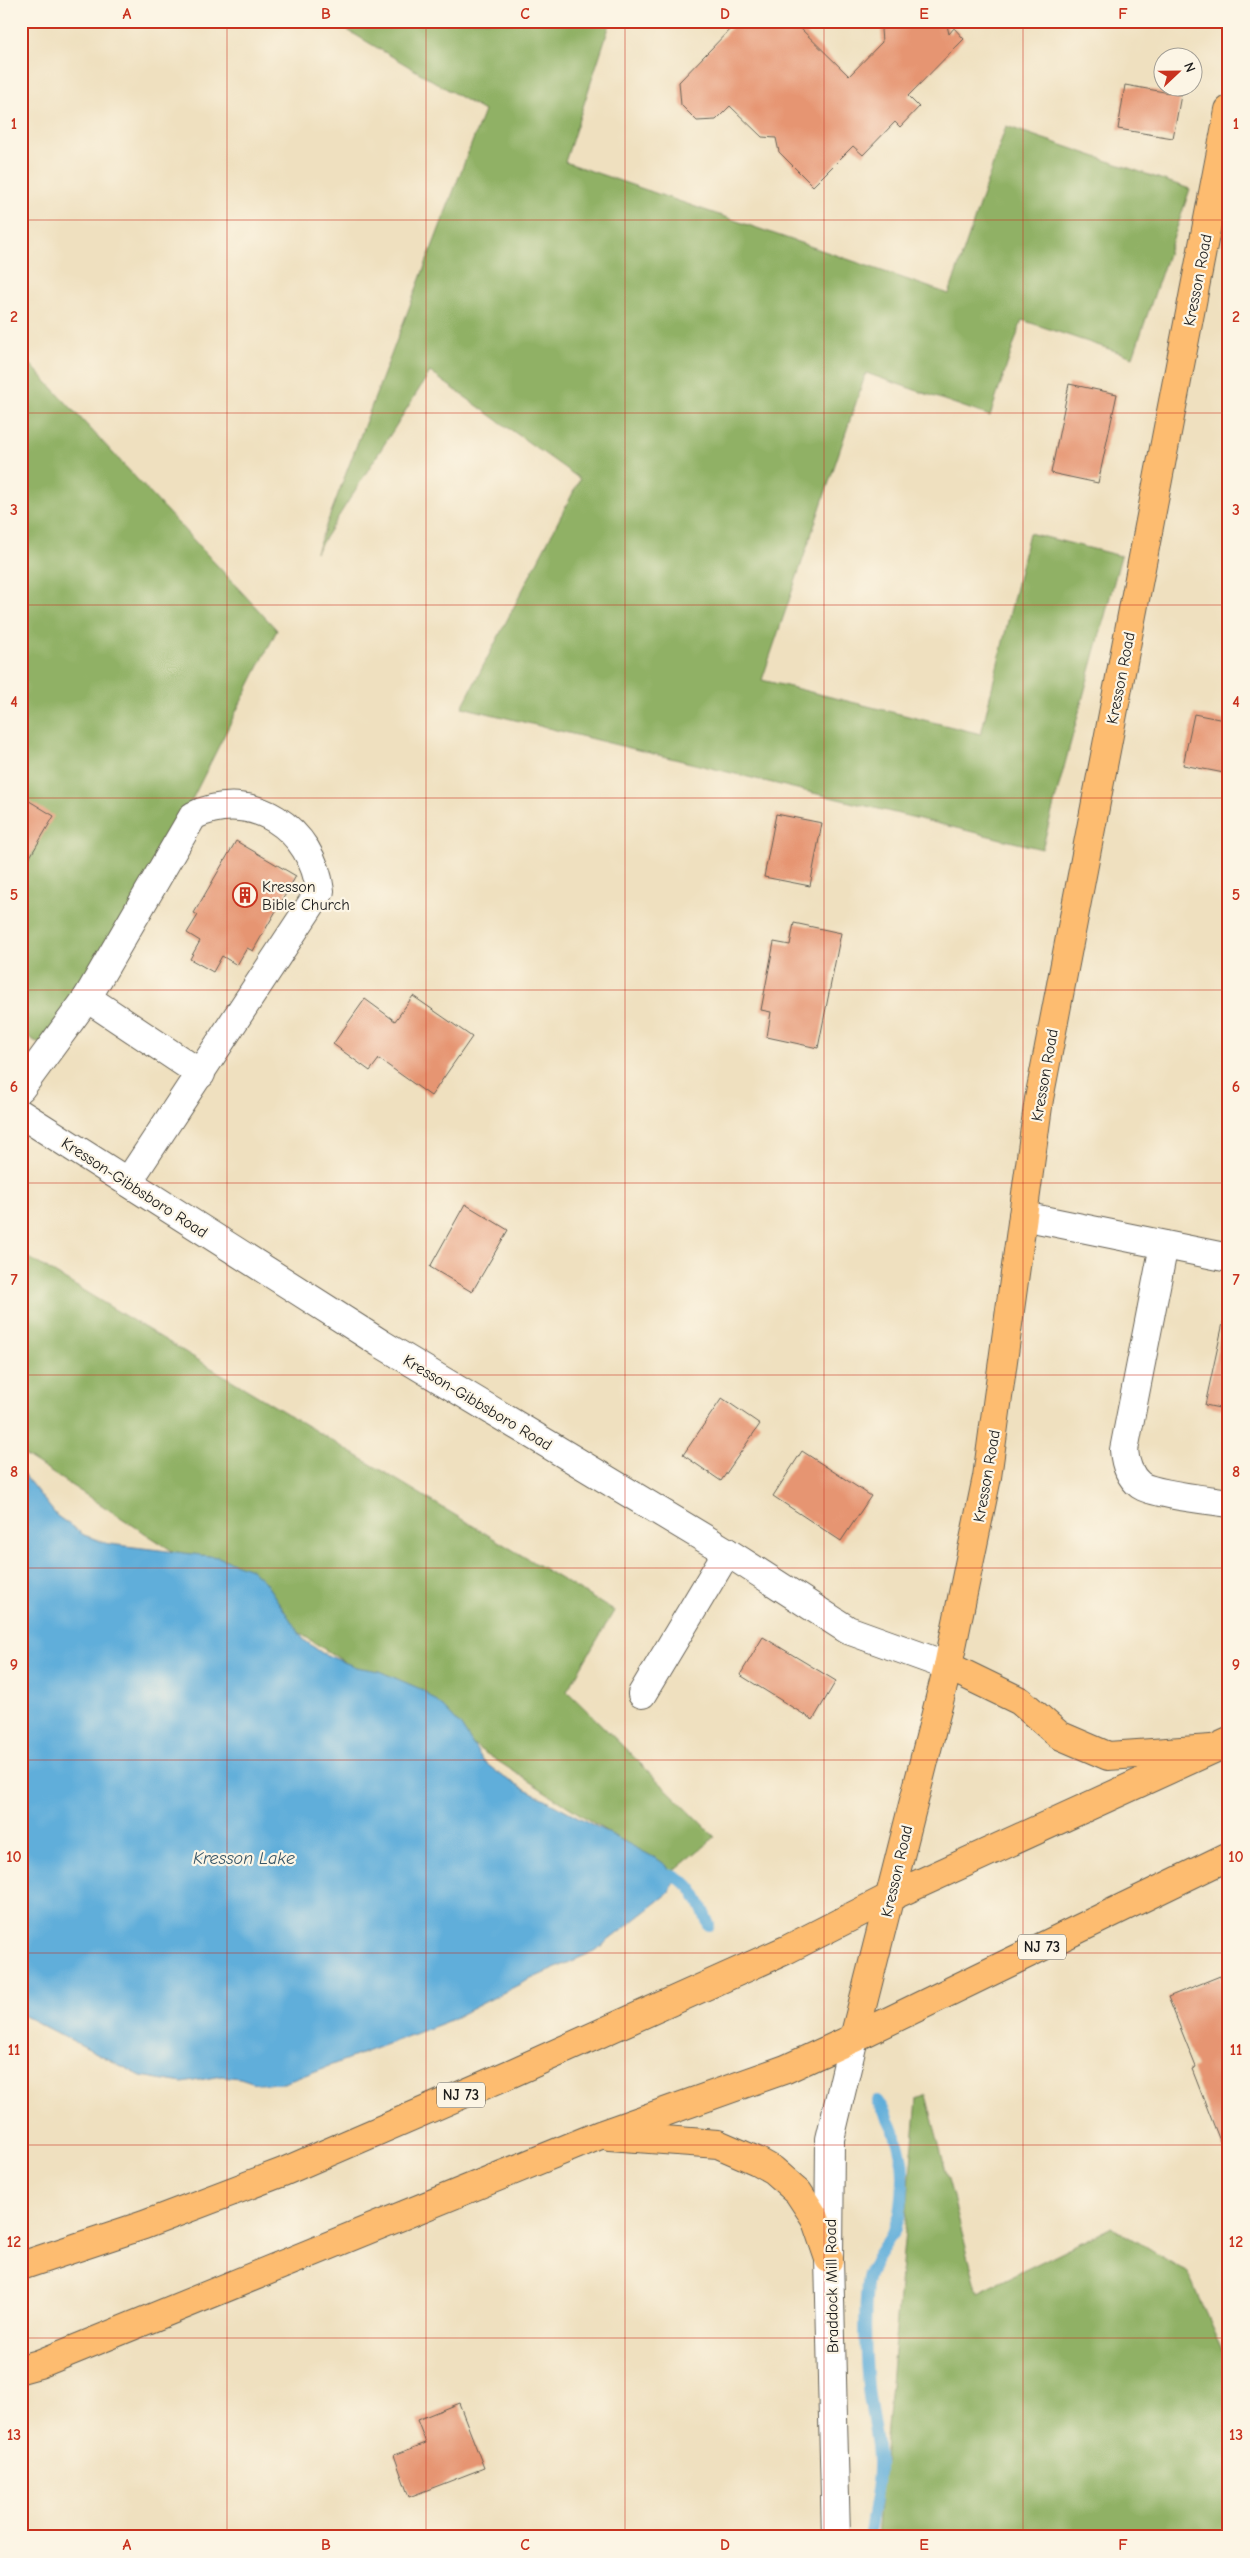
<svg xmlns="http://www.w3.org/2000/svg" width="1250" height="2558" viewBox="0 0 1250 2558" font-family="'Comic Neue',sans-serif">
<style>
.forest{fill:#90b165;stroke:#566640}
.water{fill:#60aeda;stroke:#3e657b}
.lines{fill:none;stroke-linecap:round;stroke-linejoin:round}
.stream{stroke:#60aeda;stroke-width:12}
.building{fill:#e69572}
.minor-casing{stroke:#666155;stroke-width:30}
.major-casing{stroke:#666155;stroke-width:30}
.highway-casing{stroke:#666155;stroke-width:30}
.minor{stroke:#fff;stroke-width:28}
.major{stroke:#fdbc6f;stroke-width:28}
.highway{stroke:#fdbc6f;stroke-width:28}
.grid{fill:none;stroke:#c8321e;stroke-width:1;stroke-opacity:0.55}
.labels{text-anchor:middle;stroke-width:4.5;stroke-linejoin:round;paint-order:stroke}
.shield{fill:#fcf5e5;stroke:#5f5d58;stroke-width:1}
.shield-label{font-size:15px;font-weight:bold;fill:#1c1c1c}
.street-label{font-size:16px;fill:#1c1c1c;stroke:#fcf5e5}
.poi-label{font-size:16px;fill:#1c1c1c;stroke:#fcf5e5;text-anchor:start}
.water-label{font-size:18px;font-style:italic;fill:#375668;stroke:#fcf5e5}
.neatline{fill:none;stroke:#c8321e;stroke-width:2}
.grid-label{font-size:16px;text-anchor:middle;font-weight:bold;fill:#c8321e}
</style>
<rect width="100%" height="100%" fill="#fcf5e5"/>
<filter id="ink" filterUnits="userSpaceOnUse"><feTurbulence type="fractalNoise" baseFrequency=".02" numOctaves="2"/><feDisplacementMap in="SourceGraphic" scale="10" xChannelSelector="R" yChannelSelector="G"/><feConvolveMatrix kernelMatrix="1 2 1 2 8 2 1 2 1" color-interpolation-filters="sRGB"/></filter>
<filter id="wash" filterUnits="userSpaceOnUse"><feTurbulence type="fractalNoise" baseFrequency=".0096" numOctaves="4" result="noise"/><feDisplacementMap in="SourceGraphic" scale="20" xChannelSelector="R" yChannelSelector="G"/><feGaussianBlur stdDeviation="1.12" result="paint"/><feColorMatrix in="noise" values="0 0 0 0 0 0 0 0 0 0 0 0 0 0 0 0 0 1.4 0 .05"/><feComposite in="paint" operator="in"/></filter>
<g filter="url(#wash)">
<rect width="100%" height="100%" fill="#efe0bf"/>
<!-- forest -->
<g class="forest">
<polygon points="332,21 611,21 565,162 949,294 1006,126 1190,189 1133,357 1022,320 990,416 866,373 762,680 981,734 1029,533 1121,556 1042,849 462,707 580,479 430,372 316,552 484,111"/>
<polygon points="21,354 277,630 63,1057 21,1033"/>
<polygon points="21,1253 614,1611 567,1691 715,1837 671,1873 21,1453"/>
<polygon points="926,2095 978,2293 1112,2227 1187,2272 1229,2365 1229,2537 877,2537 917,2099"/>
</g>
<!-- water -->
<polygon class="water" points="21,1471 57,1516 84,1535 109,1544 218,1557 251,1569 265,1582 304,1640 322,1653 356,1667 379,1671 423,1690 444,1708 461,1726 484,1762 505,1778 659,1860 667,1866 674,1881 669,1893 595,1951 524,1982 448,2021 284,2083 258,2084 240,2078 221,2076 183,2083 141,2076 21,2014"/>
<g class="lines">
<!-- stream -->
<g class="stream">
<path d="M656 1875C691 1872 697 1898 709 1925"/>
<path d="M868 2537C872 2513 878 2490 878 2466 879 2439 870 2413 868 2387 865 2353 864 2318 867 2284 869 2264 883 2251 892 2234 902 2218 903 2194 903 2175 903 2151 892 2120 877 2101"/>
</g>
</g>
<g id="blocks">
<!-- building -->
<g class="building">
<polygon points="747,21 785,21 785,29 793,21 849,76 882,42 881,30 891,21 946,21 949,34 954,28 964,39 908,96 919,107 900,127 895,122 863,155 853,146 813,186 779,152 776,138 762,137 730,106 716,120 697,121 681,105 679,82 735,24 740,29"/>
<polygon points="1125,85 1181,95 1173,138 1118,129"/>
<polygon points="1069,384 1117,394 1098,483 1051,473"/>
<polygon points="1194,714 1229,721 1229,774 1183,765"/>
<polygon points="21,796 54,816 27,862 21,859"/>
<polygon points="776,814 822,823 810,886 764,877"/>
<polygon points="236,841 296,876 253,951 247,948 237,965 222,956 213,972 190,959 200,941 187,933 198,915 194,913"/>
<polygon points="794,923 841,933 818,1048 767,1037 771,1012 761,1010 774,942 790,945"/>
<polygon points="413,996 472,1037 431,1096 379,1059 370,1071 333,1044 365,999 395,1021"/>
<polygon points="465,1204 508,1230 472,1292 430,1267"/>
<polygon points="1225,1314 1229,1314 1229,1410 1205,1405"/>
<polygon points="722,1398 760,1424 721,1481 683,1455"/>
<polygon points="802,1451 871,1496 841,1541 773,1496"/>
<polygon points="763,1637 836,1681 813,1720 740,1675"/>
<polygon points="1220,1976 1229,1998 1227,2159 1192,2069 1196,2067 1168,1997"/>
<polygon points="459,2403 484,2468 409,2497 394,2455 426,2443 417,2420"/>
</g>
</g>
</g>
<g filter="url(#ink)">
<use href="#blocks" fill-opacity="0" stroke="#666155" stroke-width="1"/>
<g class="lines">
<defs>
<g id="minor">
<polyline points="87,998 201,1074"/>
<path d="M21 1088 87 998 193 816C252 787 313 829 320 891L128 1182"/>
<polyline points="21,1114 380,1343 727,1552 848,1630 948,1666"/>
<polyline points="1023,1216 1229,1258"/>
<path d="M1164 1245 1124 1450C1125 1463 1129 1476 1140 1485 1153 1494 1210 1500 1229 1503"/>
<polyline points="642,1694 727,1552"/>
<polyline points="836,2537 829,2259 830,2139 854,2038"/>
</g>
<g id="major">
<polyline points="948,1666 1020,1701 1059,1735 1108,1756 1211,1749"/>
<polyline points="854,2038 948,1666 987,1477 1039,1099 1229,110"/>
</g>
<g id="highway">
<polyline points="609,2136 718,2144 757,2161 773,2170 798,2192 815,2218 829,2259"/>
<polyline points="21,2266 144,2225 283,2172 512,2073 786,1950 890,1897 1229,1742"/>
<polyline points="21,2369 39,2364 600,2135 786,2069 854,2038 1229,1856"/>
</g>
</defs>
<!-- minor casing -->
<use href="#minor" class="minor-casing"/>
<!-- major casing -->
<use href="#major" class="major-casing"/>
<!-- highway casing -->
<use href="#highway" class="highway-casing"/>
<!-- minor -->
<use href="#minor" class="minor"/>
<!-- major -->
<use href="#major" class="major"/>
<!-- highway -->
<use href="#highway" class="highway"/>
</g>
</g>
<!-- grid -->
<path class="grid" d="M227 21V2537M426 21V2537M625 21V2537M824 21V2537M1023 21V2537M21 220H1229M21 413H1229M21 605H1229M21 798H1229M21 990H1229M21 1183H1229M21 1375H1229M21 1568H1229M21 1760H1229M21 1953H1229M21 2145H1229M21 2338H1229"/>
<!-- icons -->
<defs>
<symbol id="building-ring" viewBox="-11 -11 22 22"><circle r="9.5" fill="#fcf5e5" stroke="#c8321e" stroke-width="1.5"/><path d="M-4-6H4V6H1V3H-1V6H-4ZM-2.5-4.3h1.7v1.8h-1.7ZM.8-4.3h1.7v1.8H.8ZM-2.5-1h1.7V.8h-1.7ZM.8-1h1.7V.8H.8Z" fill="#c8321e"/></symbol>
</defs>
<g fill-rule="evenodd">
<use href="#building-ring" x="231" y="881" width="28" height="28"/>
</g>
<g class="labels">
<!-- shield labels -->
<g class="shield">
<rect x="1018" y="1934.5" width="48" height="25" rx="4"/>
<rect x="437" y="2082.5" width="48" height="25" rx="4"/>
</g>
<g class="shield-label">
<text x="1042" y="1952">NJ 73</text>
<text x="461" y="2100">NJ 73</text>
</g>
<!-- street labels -->
<g class="street-label">
<text transform="translate(1197 280) rotate(-79)" y="6">Kresson Road</text>
<text transform="translate(1120 678) rotate(-79)" y="6">Kresson Road</text>
<text transform="translate(1044 1075) rotate(-80)" y="6">Kresson Road</text>
<text transform="translate(135 1187) rotate(33)" y="6">Kresson-Gibbsboro Road</text>
<text transform="translate(478 1402) rotate(31)" y="6">Kresson-Gibbsboro Road</text>
<text transform="translate(986 1476) rotate(-80)" y="6">Kresson Road</text>
<text transform="translate(896 1871) rotate(-77)" y="6">Kresson Road</text>
<text transform="translate(831 2286) rotate(-91)" y="6">Braddock Mill Road</text>
</g>
<!-- poi labels -->
<g class="poi-label">
<text x="262" y="892">Kresson<tspan x="262" dy="18">Bible Church</tspan></text>
</g>
<!-- water labels -->
<g class="water-label">
<text x="244" y="1864">Kresson Lake</text>
</g>
</g>
<!-- margin -->
<rect width="1250" height="2558" fill="none" stroke="#fcf5e5" stroke-width="55"/>
<!-- north arrow -->
<g transform="translate(1178 72) rotate(68)"><circle r="24" fill="#fcf5e5" stroke="#a29e95"/>
<path d="M0-4L9 19L0 12L-9 19Z" fill="#c8321e"/>
<text y="-8" font-size="14" font-weight="bold" text-anchor="middle" fill="#1c1c1c">N</text>
</g>
<rect x="28" y="28" width="1194" height="2502" class="neatline"/>
<g class="grid-label">
<text x="127" y="19">A</text>
<text x="326" y="19">B</text>
<text x="525" y="19">C</text>
<text x="725" y="19">D</text>
<text x="924" y="19">E</text>
<text x="1123" y="19">F</text>
<text x="14" y="129">1</text>
<text x="1236" y="129">1</text>
<text x="14" y="322">2</text>
<text x="1236" y="322">2</text>
<text x="14" y="515">3</text>
<text x="1236" y="515">3</text>
<text x="14" y="707">4</text>
<text x="1236" y="707">4</text>
<text x="14" y="900">5</text>
<text x="1236" y="900">5</text>
<text x="14" y="1092">6</text>
<text x="1236" y="1092">6</text>
<text x="14" y="1285">7</text>
<text x="1236" y="1285">7</text>
<text x="14" y="1477">8</text>
<text x="1236" y="1477">8</text>
<text x="14" y="1670">9</text>
<text x="1236" y="1670">9</text>
<text x="14" y="1862">10</text>
<text x="1236" y="1862">10</text>
<text x="14" y="2055">11</text>
<text x="1236" y="2055">11</text>
<text x="14" y="2247">12</text>
<text x="1236" y="2247">12</text>
<text x="14" y="2440">13</text>
<text x="1236" y="2440">13</text>
<text x="127" y="2550">A</text>
<text x="326" y="2550">B</text>
<text x="525" y="2550">C</text>
<text x="725" y="2550">D</text>
<text x="924" y="2550">E</text>
<text x="1123" y="2550">F</text>
</g>
</svg>
